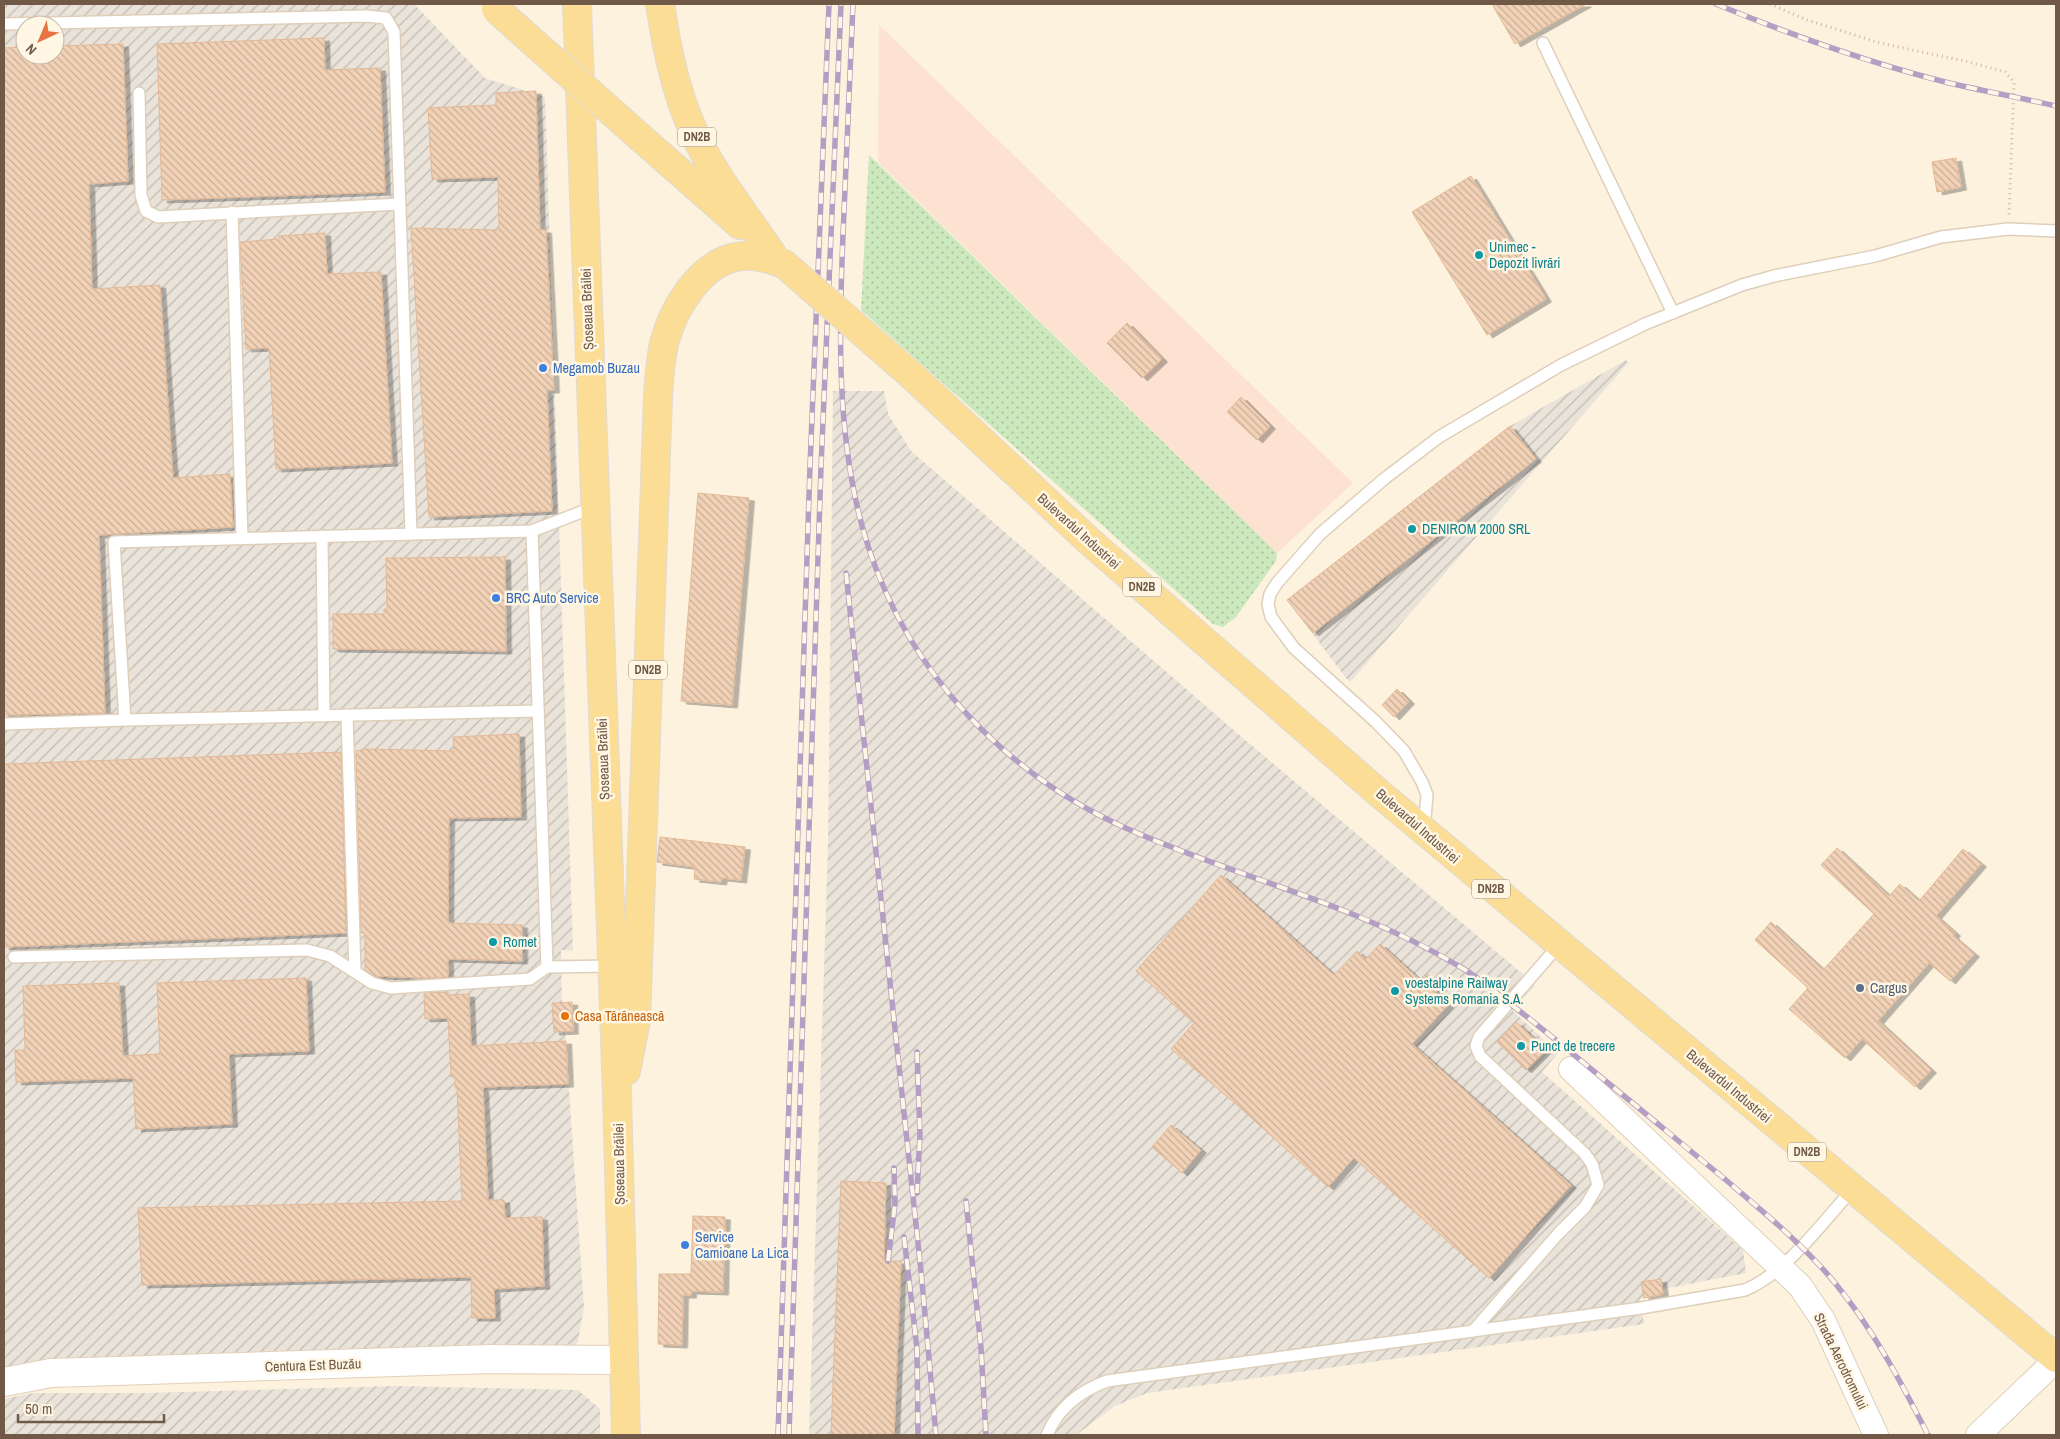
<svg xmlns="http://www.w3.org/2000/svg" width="2060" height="1439" viewBox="0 0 2060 1439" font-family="'Archivo Narrow',sans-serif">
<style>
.commercial{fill:#fde1d1}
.industrial{fill:url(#industrial-furrows);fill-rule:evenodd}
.green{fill:url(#green-dots)}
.building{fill:url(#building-back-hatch);stroke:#e4b996;filter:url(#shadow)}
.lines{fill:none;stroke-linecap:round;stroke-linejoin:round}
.lane-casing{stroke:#dfcfba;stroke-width:14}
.street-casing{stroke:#dfcfba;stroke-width:26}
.secondary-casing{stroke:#e4d0b8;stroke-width:30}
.primary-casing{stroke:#e0dad7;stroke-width:30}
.path{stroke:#d5b59a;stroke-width:3;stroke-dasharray:1 4;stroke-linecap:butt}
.lane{stroke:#fff;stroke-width:11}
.street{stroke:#fff;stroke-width:24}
.secondary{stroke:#fff;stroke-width:28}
.primary{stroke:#fbdd95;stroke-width:28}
.rail-casing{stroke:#b59ec4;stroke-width:5.5}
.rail{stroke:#fff6e4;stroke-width:4;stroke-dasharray:11;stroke-linecap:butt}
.primary-bridge-casing{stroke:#e0dad7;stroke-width:30;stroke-linecap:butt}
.primary-bridge{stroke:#fbdd95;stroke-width:28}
.culture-dot{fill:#0f9aa8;stroke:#fff6e4;stroke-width:2}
.shop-dot{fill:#3f7fe0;stroke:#fff6e4;stroke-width:2}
.service-dot{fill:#5c6f8a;stroke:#fff6e4;stroke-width:2}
.food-dot{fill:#e8710a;stroke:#fff6e4;stroke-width:2}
.labels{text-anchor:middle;stroke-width:5;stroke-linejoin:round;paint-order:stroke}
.shield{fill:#fff6e4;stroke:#9c8876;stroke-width:1}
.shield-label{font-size:12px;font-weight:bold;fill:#715947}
.culture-label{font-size:14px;fill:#0d838f;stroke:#fff6e4;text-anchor:start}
.street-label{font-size:14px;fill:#715947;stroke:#fff6e4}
.shop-label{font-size:14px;fill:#366cbe;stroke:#fff6e4;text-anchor:start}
.service-label{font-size:14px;fill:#4e5e75;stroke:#fff6e4;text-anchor:start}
.food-label{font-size:14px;fill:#c56008;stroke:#fff6e4;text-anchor:start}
</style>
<defs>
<pattern id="industrial-furrows" width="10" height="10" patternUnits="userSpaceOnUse" patternTransform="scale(1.25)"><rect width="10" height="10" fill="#e9e3da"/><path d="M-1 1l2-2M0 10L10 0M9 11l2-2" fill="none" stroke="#c1bbb3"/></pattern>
<pattern id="green-dots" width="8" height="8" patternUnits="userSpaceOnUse" patternTransform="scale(1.25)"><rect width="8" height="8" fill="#cce8bd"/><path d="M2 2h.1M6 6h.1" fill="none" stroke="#aabf9b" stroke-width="1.8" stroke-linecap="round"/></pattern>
<pattern id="building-back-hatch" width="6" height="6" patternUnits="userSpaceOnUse" patternTransform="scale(1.25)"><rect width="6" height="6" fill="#f1d2b6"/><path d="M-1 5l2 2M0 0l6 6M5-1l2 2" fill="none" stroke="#c8ad96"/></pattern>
<filter id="shadow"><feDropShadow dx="5.5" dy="3" stdDeviation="0" flood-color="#0004"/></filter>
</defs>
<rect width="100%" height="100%" fill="#fcf2de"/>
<!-- commercial -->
<polygon class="commercial" points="879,25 1353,483 1277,553 878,162"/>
<!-- industrial -->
<g class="industrial">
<path d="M4 4H414L485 78 545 97 573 951 561 950 562 1002H572L573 1031 565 1032 584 1308 578 1341 567 1363 4 1382ZM25 25H55V55H25Z"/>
<polygon points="1626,360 1628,363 1352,680 1349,682 1287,600 1510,426"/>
<polygon points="833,391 884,391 888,414 911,451 1244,739 1530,980 1535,986 1512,1010 1558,1053 1542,1072 1743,1250 1746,1273 1663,1289 1664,1294 1640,1299 1644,1324 1147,1393 1115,1406 1076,1435 809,1435 828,846"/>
<polygon points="395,1386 578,1390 600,1409 600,1435 4,1435 4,1399 32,1393 145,1393"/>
</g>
<!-- green -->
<polygon class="green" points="869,155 1277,553 1276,561 1236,617 1223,627 1213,624 861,310"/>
<!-- building -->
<g class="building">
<polygon points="1492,4 1586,4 1515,44"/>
<polygon points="324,38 325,70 380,68 385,192 162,200 157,44"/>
<polygon points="123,44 128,181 89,184 92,289 160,285 173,478 230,474 233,527 99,535 105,713 4,715 4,48 25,47 25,55 55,55 55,46"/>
<polygon points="536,91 540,230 546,230 554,390 547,390 552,511 429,517 411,228 499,230 498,177 432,179 428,108 496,105 496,93"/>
<polygon points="1956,158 1961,187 1937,192 1932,162"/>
<polygon points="1471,176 1546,299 1487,335 1412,212"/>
<polygon points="325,233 327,274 381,272 392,463 276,469 269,348 246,349 240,242 279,239 279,236"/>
<polygon points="1127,323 1162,359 1142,378 1107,343"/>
<polygon points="1241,397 1270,426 1257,440 1227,412"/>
<polygon points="1510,426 1536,459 1313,633 1287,600"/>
<polygon points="698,493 749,498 732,705 681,701"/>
<polygon points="505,557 506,651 333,649 333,614 384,614 384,609 387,609 386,558"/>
<polygon points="1397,689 1409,701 1394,717 1382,705"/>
<polygon points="519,734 521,817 449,818 448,923 522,925 522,961 448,959 448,977 423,978 375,976 365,970 365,933 361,933 356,751 366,749 454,751 453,737"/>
<polygon points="341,752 346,933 4,947 4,764"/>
<polygon points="660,837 745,847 741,880 722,878 721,882 694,879 695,867 657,862"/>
<polygon points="1837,848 1889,896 1900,884 1919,901 1963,849 1981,864 1936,916 1955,933 1953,936 1974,954 1950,981 1929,963 1878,1021 1931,1070 1915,1087 1862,1039 1845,1058 1789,1009 1808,988 1755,940 1771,922 1823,970 1874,914 1821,865"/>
<polygon points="1221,875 1334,975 1357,951 1366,959 1380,944 1421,981 1428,974 1441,986 1435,993 1448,1005 1412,1044 1571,1185 1489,1278 1354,1158 1328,1187 1237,1105 1171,1049 1194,1023 1136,971"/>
<polygon points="306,978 309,1051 229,1054 232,1124 136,1129 133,1078 16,1082 15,1050 25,1050 23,986 119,983 123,1056 160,1054 157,983"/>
<polygon points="448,992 448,995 469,994 471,1046 566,1041 568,1084 483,1087 488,1200 504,1200 505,1218 542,1217 544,1286 494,1289 495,1318 472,1318 471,1277 142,1285 138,1208 462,1201 457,1088 455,1088 455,1077 451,1077 448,1018 425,1019 424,993"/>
<polygon points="572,1002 573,1031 554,1032 552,1003"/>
<polygon points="1516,1022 1546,1050 1526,1070 1497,1042"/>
<polygon points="1171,1125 1201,1150 1182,1173 1152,1147"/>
<polygon points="841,1181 886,1183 884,1261 901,1261 894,1435 831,1435"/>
<polygon points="693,1216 725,1217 723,1292 691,1291 691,1295 683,1295 682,1345 658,1344 659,1274 691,1274"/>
<polygon points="1661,1279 1663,1294 1644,1298 1641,1282"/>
</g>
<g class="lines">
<defs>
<g id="lane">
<polyline points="4,24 366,16 386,18 394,32 411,534"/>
<polyline points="1543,43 1673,313"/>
<polyline points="139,93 141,195 146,211 158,217 399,204"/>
<polyline points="232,212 242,538"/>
<polyline points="532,531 547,967 611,966"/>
<polyline points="322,536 324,716"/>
<polyline points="538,711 125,720 114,542 532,531 594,507"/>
<polyline points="347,715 355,972"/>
<polyline points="4,724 125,720"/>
<polyline points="1424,830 1427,795 1422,782 1404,751 1376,722 1294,648 1271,617 1268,604 1270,594 1277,583 1320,534 1384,479 1439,437 1561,365 1645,324 1742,285 1774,276 1875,256 1941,237 2008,229 2056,231"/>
<polyline points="14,957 307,950 330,956 372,983 391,988 530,979 547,967"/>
<polyline points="1473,1331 1558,1234 1585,1207 1598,1185 1592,1164 1585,1154 1480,1056 1476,1046 1479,1037 1559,945"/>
<path d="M1047 1435C1058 1408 1080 1391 1107 1381L1641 1308 1745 1290C1787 1272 1821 1224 1852 1190"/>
</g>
<g id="street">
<polyline points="1571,1069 1800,1286 1823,1320 1876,1435"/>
<polyline points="1978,1435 2056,1360"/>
</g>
<polyline id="secondary" points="4,1382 51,1373 85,1372 491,1359 623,1360"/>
<g id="primary">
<polyline points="577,4 617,1093 626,1435"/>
<path d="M660 4C668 57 679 109 706 156 725 190 750 221 772 254"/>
<polyline points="641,138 740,225"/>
<polyline points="910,374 1088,540 1380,794 2056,1358"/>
<path d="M626 1071 636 1020 658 397C659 380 660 362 664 344 673 308 702 259 743 256 757 254 772 260 784 264"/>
</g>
</defs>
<!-- lane casing -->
<use href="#lane" class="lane-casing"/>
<!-- street casing -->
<use href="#street" class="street-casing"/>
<!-- secondary casing -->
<use href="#secondary" class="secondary-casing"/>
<!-- primary casing -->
<use href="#primary" class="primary-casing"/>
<!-- path -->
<polyline class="path" points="1770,4 1807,20 1880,43 1969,62 2005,72 2014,82 2009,216"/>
<!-- lane -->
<use href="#lane" class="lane"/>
<!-- street -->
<use href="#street" class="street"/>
<!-- secondary -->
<use href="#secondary" class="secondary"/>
<!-- primary -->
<use href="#primary" class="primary"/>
<defs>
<g id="rail">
<path d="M853 4C850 73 847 142 844 212 839 320 834 441 868 546 909 673 1006 775 1128 829 1236 877 1355 904 1457 965 1477 976 1495 992 1513 1006 1547 1032 1580 1060 1613 1087 1649 1116 1684 1146 1720 1175 1760 1209 1802 1243 1835 1283 1873 1329 1901 1382 1928 1435"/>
<path d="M1716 4C1791 35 1869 63 1949 83 1984 91 2021 98 2056 106"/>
<polyline points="846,573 921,1271 936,1435"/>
<polyline points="917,1052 920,1135 917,1193"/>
<polyline points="966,1201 981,1348 986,1435"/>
<polyline points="904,1237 917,1349 918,1435"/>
<polyline points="888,1261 895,1204 894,1168"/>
<polyline points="778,1435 810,466 829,4"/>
<polyline points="789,1435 821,467 841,4"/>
</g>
</defs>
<!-- rail casing -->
<use href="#rail" class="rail-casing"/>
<!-- rail -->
<use href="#rail" class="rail"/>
<defs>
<g id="primary-bridge">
<polyline points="496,9 641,138"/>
<polyline points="784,264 910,374"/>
</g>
</defs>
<!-- primary-bridge casing -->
<use href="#primary-bridge" class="primary-bridge-casing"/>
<!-- primary-bridge -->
<use href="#primary-bridge" class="primary-bridge"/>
</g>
<!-- markers -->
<g class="culture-dot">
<circle cx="1479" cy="255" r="5"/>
<circle cx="1412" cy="529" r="5"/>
<circle cx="493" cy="942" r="5"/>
<circle cx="1395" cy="991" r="5"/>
<circle cx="1521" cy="1046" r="5"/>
</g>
<g class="shop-dot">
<circle cx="543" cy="368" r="5"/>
<circle cx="496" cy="598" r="5"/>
<circle cx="685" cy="1245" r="5"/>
</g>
<circle class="service-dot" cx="1860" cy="988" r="5"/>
<circle class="food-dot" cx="565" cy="1016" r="5"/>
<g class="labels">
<!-- shield labels -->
<g class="shield">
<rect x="678" y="127.5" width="38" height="19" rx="4"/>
<rect x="1123" y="577.5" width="38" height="19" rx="4"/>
<rect x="629" y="660.5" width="38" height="19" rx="4"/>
<rect x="1472" y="879.5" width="38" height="19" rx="4"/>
<rect x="1788" y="1142.5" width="38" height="19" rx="4"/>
</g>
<g class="shield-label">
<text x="697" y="141">DN2B</text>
<text x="1142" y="591">DN2B</text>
<text x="648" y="674">DN2B</text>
<text x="1491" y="893">DN2B</text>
<text x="1807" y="1156">DN2B</text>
</g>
<!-- culture labels -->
<g class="culture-label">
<text x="1489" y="252">Unimec -<tspan x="1489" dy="16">Depozit livrări</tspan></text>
<text x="1422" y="534">DENIROM 2000 SRL</text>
<text x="503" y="947">Romet</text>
<text x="1405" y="988">voestalpine Railway<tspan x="1405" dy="16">Systems Romania S.A.</tspan></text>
<text x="1531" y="1051">Punct de trecere</text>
</g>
<!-- street labels -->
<g class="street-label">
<text transform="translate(587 309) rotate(-92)" y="5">Șoseaua Brăilei</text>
<text transform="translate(1079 531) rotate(42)" y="5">Bulevardul Industriei</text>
<text transform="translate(603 759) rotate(-92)" y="5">Șoseaua Brăilei</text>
<text transform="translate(1418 826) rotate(41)" y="5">Bulevardul Industriei</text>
<text transform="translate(1729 1086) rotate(40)" y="5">Bulevardul Industriei</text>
<text transform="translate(619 1164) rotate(-91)" y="5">Șoseaua Brăilei</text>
<text transform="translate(1841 1361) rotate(64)" y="5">Strada Aerodromului</text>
<text transform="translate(313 1365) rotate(-2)" y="5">Centura Est Buzău</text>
</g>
<!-- shop labels -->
<g class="shop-label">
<text x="553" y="373">Megamob Buzau</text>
<text x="506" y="603">BRC Auto Service</text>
<text x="695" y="1242">Service<tspan x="695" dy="16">Camioane La Lica</tspan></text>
</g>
<!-- service labels -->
<g class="service-label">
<text x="1870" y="993">Cargus</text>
</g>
<!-- food labels -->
<g class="food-label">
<text x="575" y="1021">Casa Tărănească</text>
</g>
</g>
<!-- border -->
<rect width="2060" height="1439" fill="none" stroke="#715947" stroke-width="10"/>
<!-- north arrow -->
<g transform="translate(40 40) rotate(224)"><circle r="24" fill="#fff6e4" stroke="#c6b7a5"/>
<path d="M0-4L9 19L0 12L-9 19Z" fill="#e77342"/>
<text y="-8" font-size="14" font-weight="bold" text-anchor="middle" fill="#715947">N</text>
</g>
<!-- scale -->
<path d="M18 1414v8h146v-8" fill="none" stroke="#715947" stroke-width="2.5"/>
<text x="25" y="1414" font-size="15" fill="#715947" stroke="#fff6e4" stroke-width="4" paint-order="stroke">50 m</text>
</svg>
